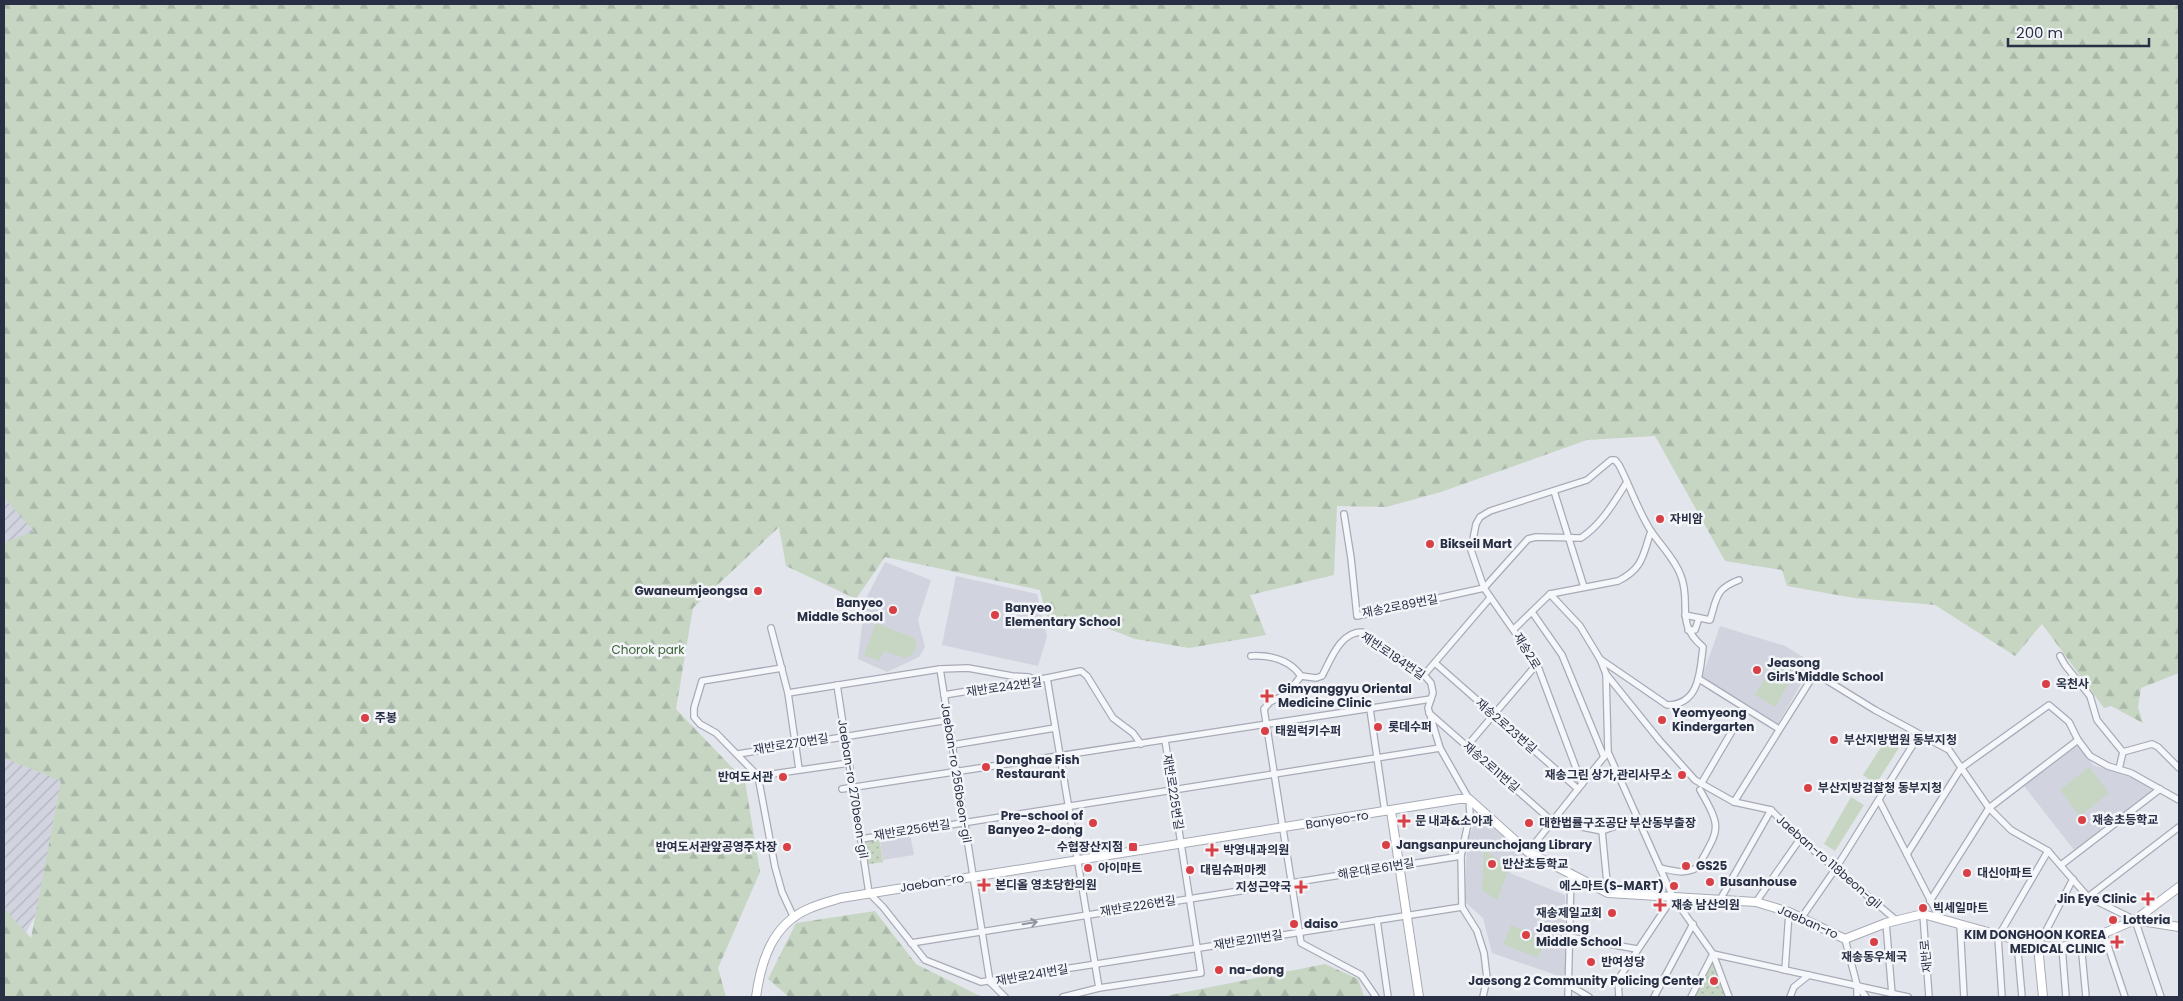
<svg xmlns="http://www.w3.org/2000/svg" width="2183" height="1001" viewBox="0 0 2183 1001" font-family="Poppins,'Noto Sans KR',sans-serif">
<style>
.built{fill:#d1d4de}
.industrial{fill:url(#industrial-furrows)}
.grass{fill:url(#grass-dots)}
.forest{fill:url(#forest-firs)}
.pitch{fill:#c6d6c3}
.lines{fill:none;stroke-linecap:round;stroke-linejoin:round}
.street-casing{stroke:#a7abb7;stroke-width:8}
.secondary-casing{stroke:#a7abb7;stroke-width:10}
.street{stroke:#f6f7fa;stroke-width:5.5}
.secondary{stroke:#fff;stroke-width:8}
.oneway{stroke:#9094a0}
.poi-dot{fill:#d84046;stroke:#f3f5f9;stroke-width:2}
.labels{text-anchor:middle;stroke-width:5;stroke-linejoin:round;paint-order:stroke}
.poi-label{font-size:12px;font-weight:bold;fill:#293046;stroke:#f3f5f9;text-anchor:start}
.street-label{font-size:12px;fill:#293046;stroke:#f3f5f9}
.park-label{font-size:12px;fill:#396235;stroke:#f3f5f9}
</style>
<defs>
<pattern id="industrial-furrows" width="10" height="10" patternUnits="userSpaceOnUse" patternTransform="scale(1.25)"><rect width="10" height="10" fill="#d1d4de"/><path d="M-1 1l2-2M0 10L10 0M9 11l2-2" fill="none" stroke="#b3b6c0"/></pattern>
<pattern id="grass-dots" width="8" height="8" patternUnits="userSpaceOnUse" patternTransform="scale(1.25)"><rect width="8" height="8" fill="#c6d6c3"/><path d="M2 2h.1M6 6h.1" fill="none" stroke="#aab8a9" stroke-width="1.8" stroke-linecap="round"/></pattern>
<pattern id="forest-firs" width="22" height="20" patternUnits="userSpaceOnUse" patternTransform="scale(1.25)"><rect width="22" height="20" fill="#c6d6c3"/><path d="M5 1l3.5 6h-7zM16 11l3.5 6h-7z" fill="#aab8a9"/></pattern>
</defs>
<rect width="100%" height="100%" fill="#e3e5ec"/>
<!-- built -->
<g class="built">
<polygon points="885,562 931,580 918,620 925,647 919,657 887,672 858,659 865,600"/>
<polygon points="956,576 1037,594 1047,637 1038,666 942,645"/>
<polygon points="1720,626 1785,646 1813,663 1778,724 1702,677"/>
<polygon points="2078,745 2093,765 2130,777 2154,789 2074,850 2024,786"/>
<polygon points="1479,816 1526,856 1510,873 1565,895 1565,978 1492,953 1483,918 1465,902 1467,839"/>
<polygon points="910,834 914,855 883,860 880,839"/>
</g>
<!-- industrial -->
<polygon class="industrial" points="4,486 57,548 64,801 46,896 4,973"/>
<!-- grass -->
<g class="grass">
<polygon points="879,836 883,862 865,865 861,839"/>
<polygon points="1712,959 1726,997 1693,997"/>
</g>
<!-- forest -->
<g class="forest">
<polygon points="4,4 2179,4 2179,673 2141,688 2138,707 2143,723 2111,706 2104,708 2042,624 2015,656 1935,605 1854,598 1787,586 1782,570 1725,561 1655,436 1587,440 1441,492 1386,507 1337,506 1334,575 1250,595 1266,635 1189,648 1135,639 1081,618 1047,617 1040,590 885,557 856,599 786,566 779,527 693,608 676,709 745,781 760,872 718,968 726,997 4,997 4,908 31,938 61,781 4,758 4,543 34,531 4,498"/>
<polygon points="875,911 916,964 982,997 789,997 768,979 796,923"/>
<polygon points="1325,964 1358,979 1364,997 1161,997"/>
</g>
<!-- pitch -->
<g class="pitch">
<polygon points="627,622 636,630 622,645 613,636"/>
<path d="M876 623 914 638C919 647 915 655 905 658L884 651 879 661 864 655Z"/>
<polygon points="1776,659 1796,671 1775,707 1755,695"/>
<polygon points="1892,730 1905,738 1876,784 1863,775"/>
<polygon points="2089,767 2109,793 2080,816 2060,790"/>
<polygon points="1851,797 1864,805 1835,851 1824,844"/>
<polygon points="1484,849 1509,869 1497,900 1482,890"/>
<polygon points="1511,925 1546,939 1538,958 1503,944"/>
</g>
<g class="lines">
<defs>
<g id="street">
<polyline points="1554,491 1584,587"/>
<path d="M1344 514 1351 558 1357 616 1484 588 1528 539 1536 537 1581 538C1602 524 1614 502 1627 482"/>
<polyline points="1550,594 1580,626 1600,659 1606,674 1608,752 1582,784"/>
<polyline points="1532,612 1562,655 1604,757"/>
<path d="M1685 615 1710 620C1717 598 1715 589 1739 580"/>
<polyline points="771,628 788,693 799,769"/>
<path d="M1514 629 1550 594 1618 581C1643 569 1643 555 1651 531"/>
<polyline points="1688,630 1695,630 1699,618"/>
<path d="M1251 656C1270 655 1289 659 1301 676"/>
<polyline points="2060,656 2065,665 2090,696 2097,720 2123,752"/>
<polyline points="1435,663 1578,789"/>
<polyline points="782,668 702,681 694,708 694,717 700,724 716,733 758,776 775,867 782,892 794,918"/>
<polyline points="940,669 990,982"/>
<polyline points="1606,674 1660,741 1695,780 1734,802 1771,810 1800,839 1896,920"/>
<polyline points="1424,675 1490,598"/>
<polyline points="1047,678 1099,988"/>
<polyline points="1699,679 1779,729"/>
<polyline points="837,685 869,893 883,907 925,960 981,982 1462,907"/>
<polyline points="788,693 940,669 968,668 1012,676 1029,677 1035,680"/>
<polyline points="944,695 1047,678 1081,671 1087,676 1113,718 1133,733 1141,744"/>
<polyline points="1370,709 1385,812"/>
<polyline points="1429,713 1552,821 1602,831 1638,818"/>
<polyline points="952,745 1055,728"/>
<polyline points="1467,746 1537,664"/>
<polyline points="1608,752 1673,897 1713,954 1729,997"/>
<polyline points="2123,752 2152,744 2158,747 2179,768"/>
<polyline points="738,754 948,720"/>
<polyline points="2119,769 2123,752"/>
<polyline points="758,776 849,763"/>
<polyline points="1701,784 1745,709"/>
<polyline points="842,789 1431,699"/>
<polyline points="1879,800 1939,917"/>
<polyline points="1734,802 1815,673 1875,710 1949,750 1989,808 2011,830 2048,851 2088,897 2135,920 2161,997"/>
<polyline points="1602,831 1608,893"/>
<polyline points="861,839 1440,748"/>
<path d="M1528 852 1582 784 1537 664 1484 588 1471 550 1476 524 1480 517 1490 511 1587 480 1611 460H1615L1619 465C1630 486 1638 511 1651 531 1661 546 1675 559 1681 576 1692 605 1674 622 1703 647 1700 671 1700 705 1667 705L1600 659"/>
<polyline points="1907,854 1961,768 2049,705 2069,722 2078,740 2090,756 2108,766 2131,773 2179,800"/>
<polyline points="2061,865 2160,789"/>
<path d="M1660 868C1673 871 1686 875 1698 867 1719 828 1723 830 1700 790"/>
<polyline points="2088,897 2179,827"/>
<polyline points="1721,898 1771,810"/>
<polyline points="1930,901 1989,808 2078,740"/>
<polyline points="1756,902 1800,839"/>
<polyline points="1923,914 1929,997"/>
<polyline points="1802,917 1836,868 1919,735"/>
<polyline points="1377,920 1388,997"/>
<polyline points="1886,923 1892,994"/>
<polyline points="1960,924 1964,997"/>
<polyline points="2104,934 2125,997"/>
<polyline points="1569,937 1637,949"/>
<polyline points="1845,939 1857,985 1866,997"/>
<polyline points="2017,941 2022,997"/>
<polyline points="911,943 1461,856"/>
<polyline points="2081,943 2086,997"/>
<polyline points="2038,946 2073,879"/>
<polyline points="2062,947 2066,997"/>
<polyline points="1785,970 1789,912"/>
<polyline points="990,982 1005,997"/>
<polyline points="1569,985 1589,997"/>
<polyline points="1857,985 1857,997"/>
<polyline points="1063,997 1099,988 1201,973 1165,740"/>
<path d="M1376 997 1361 975 1301 943 1264 709 1270 702 1287 694 1301 676 1316 678 1322 676C1331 659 1340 632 1362 632L1424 675 1431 683 1433 693 1428 708 1440 748 1469 799 1470 814 1461 856 1462 907 1477 931 1484 953 1487 978 1483 997"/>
<polyline points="1568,997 1571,873"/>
<polyline points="1619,997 1618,981 1621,975 1673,897"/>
<polyline points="1654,997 1693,924"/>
<polyline points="1691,997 1713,954 1908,997"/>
<polyline points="1790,997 1794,987 1809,975"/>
<polyline points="2002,997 1998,937 2048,851"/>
</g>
<g id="secondary">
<polyline points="1391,811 1419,997"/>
<polyline points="2135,920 2179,927"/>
<polyline points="2038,946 2043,997"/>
<path d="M756 997C761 961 772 925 808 909 819 904 831 901 841 898L1459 799H1469L1528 852 1608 893 1756 902 1789 912 1845 939 1886 923 1923 914 2038 946 2062 947 2081 943 2135 920 2179 887"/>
</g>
</defs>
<!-- street casing -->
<use href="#street" class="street-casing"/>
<!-- secondary casing -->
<use href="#secondary" class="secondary-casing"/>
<!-- street -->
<use href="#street" class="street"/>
<!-- secondary -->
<use href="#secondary" class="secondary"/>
</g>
<!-- one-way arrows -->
<defs><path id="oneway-shaft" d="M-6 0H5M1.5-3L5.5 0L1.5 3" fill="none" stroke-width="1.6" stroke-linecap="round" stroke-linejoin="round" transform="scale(1.25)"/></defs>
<use class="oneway" href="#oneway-shaft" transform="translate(1030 923) rotate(-9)"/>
<!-- markers -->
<g class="poi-dot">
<circle cx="1660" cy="519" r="5"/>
<circle cx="1430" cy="544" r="5"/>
<circle cx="758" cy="591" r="5"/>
<circle cx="893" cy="610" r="5"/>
<circle cx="995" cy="615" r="5"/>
<circle cx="1757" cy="670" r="5"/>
<circle cx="2046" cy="684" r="5"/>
<path d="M1264.5 688.5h5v5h5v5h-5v5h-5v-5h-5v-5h5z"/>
<circle cx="365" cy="718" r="5"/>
<circle cx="1662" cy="720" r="5"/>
<circle cx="1378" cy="727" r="5"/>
<circle cx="1265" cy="731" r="5"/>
<circle cx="1834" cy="740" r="5"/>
<circle cx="986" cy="767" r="5"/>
<circle cx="1682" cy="775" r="5"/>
<circle cx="783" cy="777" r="5"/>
<circle cx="1808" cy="788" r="5"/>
<circle cx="2082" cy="820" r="5"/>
<path d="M1401.5 813.5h5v5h5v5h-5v5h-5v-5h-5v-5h5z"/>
<circle cx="1093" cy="823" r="5"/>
<circle cx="1529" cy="823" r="5"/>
<circle cx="1386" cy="845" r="5"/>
<circle cx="787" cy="847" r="5"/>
<rect x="1128" y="842" width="10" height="10" rx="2.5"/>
<path d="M1209.5 842.5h5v5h5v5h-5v5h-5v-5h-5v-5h5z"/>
<circle cx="1492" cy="864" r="5"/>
<circle cx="1686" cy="866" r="5"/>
<circle cx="1088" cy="868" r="5"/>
<circle cx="1190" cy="870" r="5"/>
<circle cx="1967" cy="873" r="5"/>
<circle cx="1710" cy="882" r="5"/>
<path d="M981.5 877.5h5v5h5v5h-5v5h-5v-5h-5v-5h5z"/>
<circle cx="1674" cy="886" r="5"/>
<path d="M1298.5 879.5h5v5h5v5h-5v5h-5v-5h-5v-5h5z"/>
<path d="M2145.5 891.5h5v5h5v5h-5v5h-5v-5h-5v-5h5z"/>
<path d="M1657.5 897.5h5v5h5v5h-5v5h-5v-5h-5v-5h5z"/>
<circle cx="1923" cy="908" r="5"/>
<circle cx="1612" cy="913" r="5"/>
<circle cx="2113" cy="920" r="5"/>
<circle cx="1294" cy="924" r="5"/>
<circle cx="1526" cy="935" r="5"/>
<circle cx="1874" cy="942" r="5"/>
<path d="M2114.5 934.5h5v5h5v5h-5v5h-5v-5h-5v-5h5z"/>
<circle cx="1591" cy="962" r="5"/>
<circle cx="1219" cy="970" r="5"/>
<circle cx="1714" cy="981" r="5"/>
</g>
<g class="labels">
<!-- poi labels -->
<g class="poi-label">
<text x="1670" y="523">자비암</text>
<text x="1440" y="548">Bikseil Mart</text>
<text x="748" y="595" text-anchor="end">Gwaneumjeongsa</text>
<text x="883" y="607" text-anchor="end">Banyeo<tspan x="883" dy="14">Middle School</tspan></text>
<text x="1005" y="612">Banyeo<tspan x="1005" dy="14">Elementary School</tspan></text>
<text x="1767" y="667">Jeasong<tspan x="1767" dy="14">Girls'Middle School</tspan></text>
<text x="2056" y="688">옥천사</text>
<text x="1278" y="693">Gimyanggyu Oriental<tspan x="1278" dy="14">Medicine Clinic</tspan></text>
<text x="1672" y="717">Yeomyeong<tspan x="1672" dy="14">Kindergarten</tspan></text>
<text x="375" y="722">주봉</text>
<text x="1388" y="731">롯데수퍼</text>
<text x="1275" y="735">태원럭키수퍼</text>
<text x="1844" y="744">부산지방법원 동부지청</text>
<text x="996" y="764">Donghae Fish<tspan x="996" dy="14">Restaurant</tspan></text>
<text x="1672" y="779" text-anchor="end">재송그린 상가,관리사무소</text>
<text x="773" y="781" text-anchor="end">반여도서관</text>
<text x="1818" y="792">부산지방검찰청 동부지청</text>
<text x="1083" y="820" text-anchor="end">Pre-school of<tspan x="1083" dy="14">Banyeo 2-dong</tspan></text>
<text x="2092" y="824">재송초등학교</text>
<text x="1415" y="825">문 내과&amp;소아과</text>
<text x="1539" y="827">대한법률구조공단 부산동부출장</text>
<text x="1396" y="849">Jangsanpureunchojang Library</text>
<text x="777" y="851" text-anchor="end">반여도서관앞공영주차장</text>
<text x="1123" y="851" text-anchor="end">수협장산지점</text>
<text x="1223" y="854">박영내과의원</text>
<text x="1502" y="868">반산초등학교</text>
<text x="1696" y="870">GS25</text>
<text x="1098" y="872">아이마트</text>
<text x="1200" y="874">대림슈퍼마켓</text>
<text x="1977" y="877">대신아파트</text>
<text x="1720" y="886">Busanhouse</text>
<text x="995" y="889">본디올 영초당한의원</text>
<text x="1664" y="890" text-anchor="end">에스마트(S-MART)</text>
<text x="1291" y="891" text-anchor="end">지성근약국</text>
<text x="2137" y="903" text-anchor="end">Jin Eye Clinic</text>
<text x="1671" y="909">재송 남산의원</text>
<text x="1933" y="912">빅세일마트</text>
<text x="1602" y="917" text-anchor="end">재송제일교회</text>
<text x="2123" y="924">Lotteria</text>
<text x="1304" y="928">daiso</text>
<text x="1536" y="932">Jaesong<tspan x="1536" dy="14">Middle School</tspan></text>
<text x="2106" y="939" text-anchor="end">KIM DONGHOON KOREA<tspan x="2106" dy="14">MEDICAL CLINIC</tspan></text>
<text x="1874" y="961" text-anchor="middle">재송동우체국</text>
<text x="1601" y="966">반여성당</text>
<text x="1229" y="974">na-dong</text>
<text x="1704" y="985" text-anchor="end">Jaesong 2 Community Policing Center</text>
</g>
<!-- street labels -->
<g class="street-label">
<text transform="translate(1400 606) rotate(-11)" y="4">재송2로89번길</text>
<text transform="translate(1527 651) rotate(59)" y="4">재송2로</text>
<text transform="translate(1393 656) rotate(34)" y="4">재반로184번길</text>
<text transform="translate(1004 687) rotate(-8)" y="4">재반로242번길</text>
<text transform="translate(1506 726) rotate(41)" y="4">재송2로23번길</text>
<text transform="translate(791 744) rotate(-9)" y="4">재반로270번길</text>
<text transform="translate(1491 767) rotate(41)" y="4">재송2로11번길</text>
<text transform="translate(956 773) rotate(81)" y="4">Jaeban-ro 256beon-gil</text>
<text transform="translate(853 789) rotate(81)" y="4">Jaeban-ro 270beon-gil</text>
<text transform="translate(1173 792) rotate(81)" y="4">재반로225번길</text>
<text transform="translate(1337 820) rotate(-9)" y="4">Banyeo-ro</text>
<text transform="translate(912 830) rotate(-9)" y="4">재반로256번길</text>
<text transform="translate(1829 862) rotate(41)" y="4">Jaeban-ro 118beon-gil</text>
<text transform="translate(1376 869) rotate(-9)" y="4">해운대로61번길</text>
<text transform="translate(932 883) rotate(-9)" y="4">Jaeban-ro</text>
<text transform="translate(1138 906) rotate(-9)" y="4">재반로226번길</text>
<text transform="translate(1808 922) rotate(24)" y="4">Jaeban-ro</text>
<text transform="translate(1248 940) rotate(-9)" y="4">재반로211번길</text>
<text transform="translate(1926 956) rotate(-95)" y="4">재반로</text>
<text transform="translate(1032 975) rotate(-10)" y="4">재반로241번길</text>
</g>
<!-- park labels -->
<g class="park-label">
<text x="648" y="654">Chorok park</text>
</g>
</g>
<!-- border -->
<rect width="2183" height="1001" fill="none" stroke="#293046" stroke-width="10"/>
<!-- scale -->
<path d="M2008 38v8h141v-8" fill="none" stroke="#293046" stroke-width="2.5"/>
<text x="2016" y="38" font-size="15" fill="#293046" stroke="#f3f5f9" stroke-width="4" paint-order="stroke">200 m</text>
</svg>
